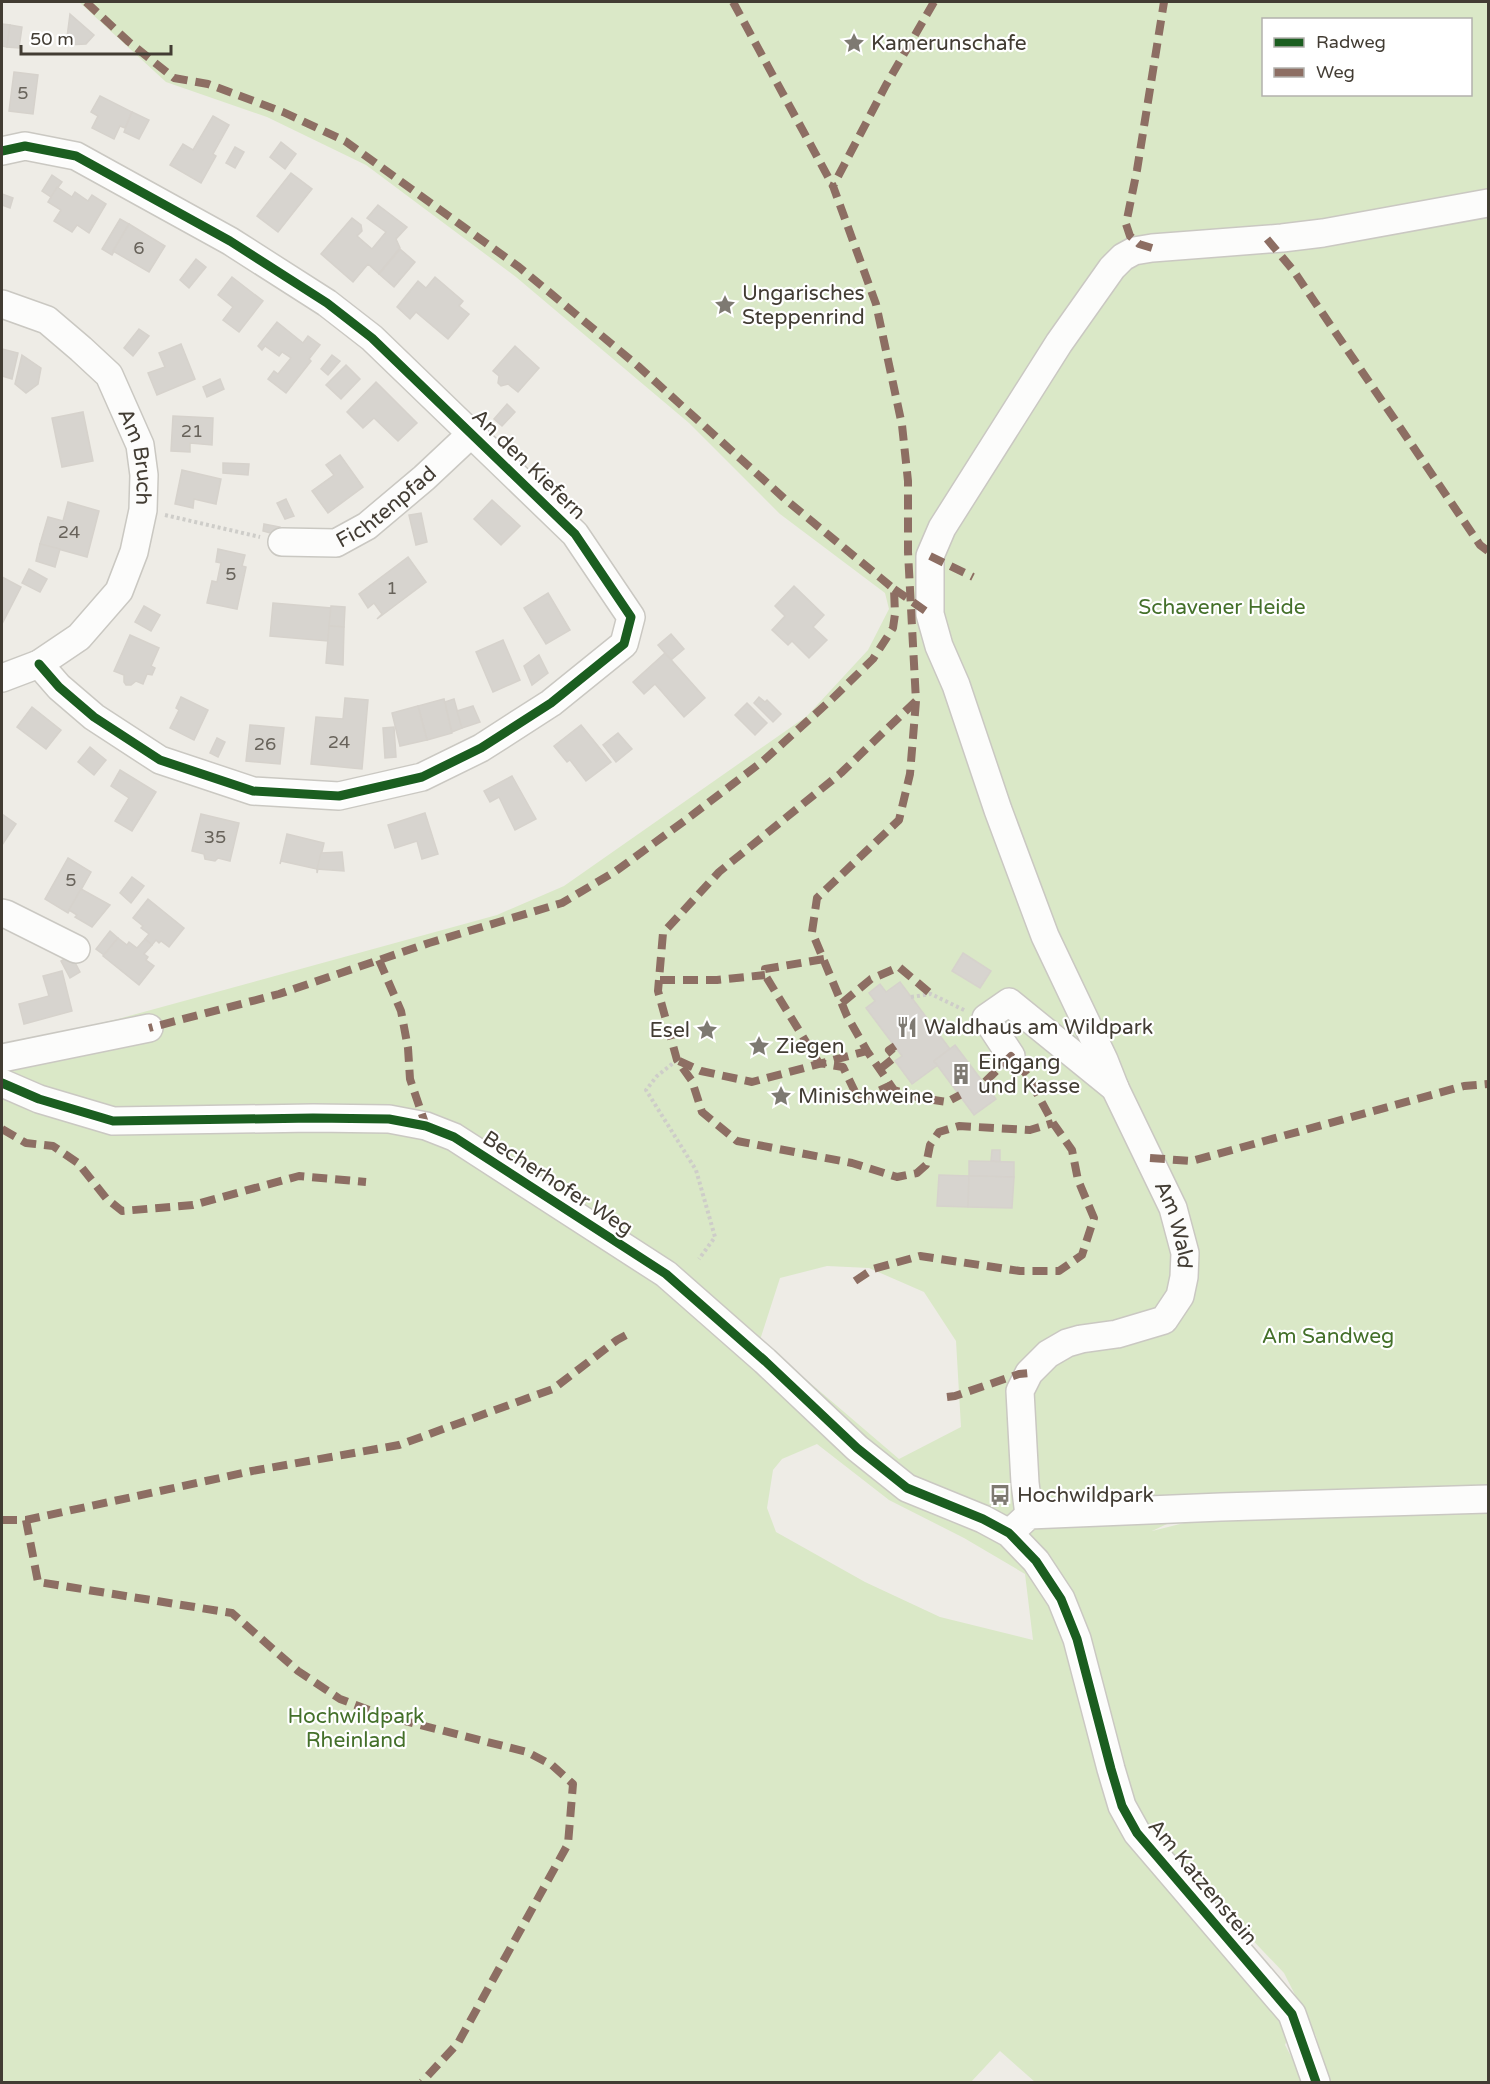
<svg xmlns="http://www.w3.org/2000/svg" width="1490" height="2084" viewBox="0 0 1490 2084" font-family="'Varela Round',sans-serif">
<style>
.green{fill:#dae8c7;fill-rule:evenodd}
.building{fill:#d7d4cf;stroke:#d6d2cc;stroke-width:1.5}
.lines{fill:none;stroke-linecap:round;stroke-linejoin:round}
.minor-casing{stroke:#cac8c2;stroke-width:30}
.path{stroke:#cecdc9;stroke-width:4;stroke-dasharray:3 3;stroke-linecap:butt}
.minor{stroke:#fcfcfb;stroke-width:27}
.quiet{stroke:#8d6e63;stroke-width:8;stroke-dasharray:15 8;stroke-linecap:butt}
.cycleway-casing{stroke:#fff;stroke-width:13}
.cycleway{stroke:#1b5e20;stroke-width:9}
.labels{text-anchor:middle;stroke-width:4.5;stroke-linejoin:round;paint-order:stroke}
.number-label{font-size:18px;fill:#68635b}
.poi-label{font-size:21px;fill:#423c33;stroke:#fff;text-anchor:start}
.street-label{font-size:21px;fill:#423c33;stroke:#fff}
.park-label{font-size:21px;fill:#44702a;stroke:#fff}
</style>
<rect width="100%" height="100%" fill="#eeece6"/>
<!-- green -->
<path class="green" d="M79 2H1488V1492L1223 1498 1152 1531 1224 1513 1488 1505V2082H1327L1316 2036 1284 1973 1145 1827 1114 1744 1104 1773 1293 2026 1285 2045 1298 2069 1301 2082H1035L1000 2051 971 2082H2V1046L118 1019 497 915 564 886 807 716 868 650 889 609 885 593 780 514 689 423 516 277 366 165 267 117 166 82ZM1264 20H1470V94H1264ZM827 1266 869 1268 924 1292 956 1341 961 1427 899 1459 760 1340 780 1278ZM817 1444 889 1500 964 1538 1025 1574 1033 1640 940 1617 865 1582 776 1532 767 1508 773 1470 782 1459Z"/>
<!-- building -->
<g class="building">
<polygon points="70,14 94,35 86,44 66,45"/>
<polygon points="2,24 10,25 7,47 2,46"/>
<polygon points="10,25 22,27 19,48 7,47"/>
<polygon points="14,72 38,75 33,114 9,111"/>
<polygon points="100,96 132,112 125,128 120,126 114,139 92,128 98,116 91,112"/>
<polygon points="132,112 149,120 139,139 124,132"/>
<polygon points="213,116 229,125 213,154 216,156 201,183 170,165 183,144 193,150"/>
<polygon points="281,142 296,154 285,169 270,157"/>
<polygon points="235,147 244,152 235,168 226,163"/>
<polygon points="291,173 312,189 278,232 257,216"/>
<polygon points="52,175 62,182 51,197 42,191"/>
<polygon points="57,187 72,197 75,192 88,201 92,195 106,204 89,233 77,225 72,232 54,221 61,210 48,202"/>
<polygon points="2,194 13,198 10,208 2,205"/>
<polygon points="378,205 407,227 396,239 400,248 379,274 368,264 353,282 321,254 352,218 361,225 362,231 357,236 372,249 386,232 367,218"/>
<polygon points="120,219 129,224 112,255 102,249"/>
<polygon points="129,224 165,246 149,272 113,251"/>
<polygon points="400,249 415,262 394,287 379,274"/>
<polygon points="196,259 206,267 189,288 180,280"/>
<polygon points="232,277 263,301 239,332 223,320 233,307 218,295"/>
<polygon points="435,277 463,301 459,306 469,314 448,339 416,312 410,319 397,307 418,281 426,288"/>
<polygon points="277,322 303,343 308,336 320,345 309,359 311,361 286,393 268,379 274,371 278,374 291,358 282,352 279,356 265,346 262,350 258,346"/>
<polygon points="139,329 149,336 133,356 124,348"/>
<polygon points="181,344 195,379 157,395 148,373 165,367 159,353"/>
<polygon points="515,346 539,368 518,392 508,384 501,386 498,383 499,376 493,371"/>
<polygon points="2,349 18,353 12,379 2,376"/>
<polygon points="22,355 41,368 38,384 26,393 15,384"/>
<polygon points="332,355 340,361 328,375 321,369"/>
<polygon points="346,365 360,379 341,399 326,385"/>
<polygon points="220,379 224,389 207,397 203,387"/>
<polygon points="376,382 417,423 398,441 374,418 363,428 347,412"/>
<polygon points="507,404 515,412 502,426 494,419"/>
<polygon points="83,412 93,461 62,467 52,418"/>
<polygon points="173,416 213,418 212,445 190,443 190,452 171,451"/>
<polygon points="340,455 363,487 328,513 312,491 334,475 326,465"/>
<polygon points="223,463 249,464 248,475 223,473"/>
<polygon points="182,470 221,479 216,504 194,499 193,508 175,504"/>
<polygon points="286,499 294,516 285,519 277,503"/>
<polygon points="492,500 520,526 501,545 474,519"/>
<polygon points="68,502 99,511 87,557 40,544 48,517 63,521"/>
<polygon points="421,513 427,542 416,545 409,515"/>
<polygon points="264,524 280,527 278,535 263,531"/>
<polygon points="40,544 60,549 55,567 36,561"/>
<polygon points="218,549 245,555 242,566 246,567 237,609 207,603 212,581 217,582 221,563 216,562"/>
<polygon points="408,557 426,582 377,619 382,614 374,603 368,608 359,594"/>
<polygon points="29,569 47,579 40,592 22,583"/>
<polygon points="2,577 21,587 2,624"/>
<polygon points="794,586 824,615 813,627 827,640 809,658 792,641 788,645 772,630 785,616 775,606"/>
<polygon points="548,593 570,630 546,644 524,608"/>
<polygon points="273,603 331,608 328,641 270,636"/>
<polygon points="144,606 160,615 151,631 135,622"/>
<polygon points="331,606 345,607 344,627 329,626"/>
<polygon points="329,626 344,627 343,665 326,663"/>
<polygon points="671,634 684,649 671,660 658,645"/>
<polygon points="130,635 159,648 151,666 155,668 152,675 147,674 143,684 136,681 131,685 126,685 124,682 124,675 114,671"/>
<polygon points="503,640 520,680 493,692 476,652"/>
<polygon points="665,653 705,698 684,717 655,684 644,694 633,682"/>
<polygon points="539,655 548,673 532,685 524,666"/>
<polygon points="181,697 208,710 194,740 170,728 179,710 176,708"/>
<polygon points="759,697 765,702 767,700 781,714 773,722 754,703"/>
<polygon points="345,698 368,700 362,769 311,764 316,717 343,719"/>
<polygon points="444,699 452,733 427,740 418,706"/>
<polygon points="454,699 462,728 452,732 445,702"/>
<polygon points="747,703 767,723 755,735 735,715"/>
<polygon points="418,706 427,740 400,746 392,713"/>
<polygon points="473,706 480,722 462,728 457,711"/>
<polygon points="32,707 61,730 46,749 17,727"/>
<polygon points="250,725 284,728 280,764 246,761"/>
<polygon points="581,725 611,762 586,781 570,760 567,762 554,746"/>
<polygon points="394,727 396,757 385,758 383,728"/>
<polygon points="618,733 632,749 616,762 603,745"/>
<polygon points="217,738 225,742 218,757 210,753"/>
<polygon points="90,747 106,760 94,775 78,762"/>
<polygon points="120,770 156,792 132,831 115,821 129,798 111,786"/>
<polygon points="512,776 536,819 515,830 499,797 490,802 484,791"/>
<polygon points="425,813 438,854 422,859 417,841 395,848 388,825"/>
<polygon points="2,814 16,824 2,845"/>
<polygon points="201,814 239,823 230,861 218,858 215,861 205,859 204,854 192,851"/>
<polygon points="287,834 324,843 317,873 317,869 281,861 280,864"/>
<polygon points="342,852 344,871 317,869 321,853"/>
<polygon points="68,858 91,872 68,913 45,899"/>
<polygon points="132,877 144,886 131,903 120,893"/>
<polygon points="81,889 110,905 92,927 75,917 77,915 69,910"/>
<polygon points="148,899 184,928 169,947 161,941 159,943 156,940 152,945 145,939 149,934 141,928 143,926 133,918"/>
<polygon points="110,931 118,938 104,955 96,949"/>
<polygon points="118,938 127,945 129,942 137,948 145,939 152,945 144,954 148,957 146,960 154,966 139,985 103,956"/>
<polygon points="963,953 991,971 980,988 952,971"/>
<polygon points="71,955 80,972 70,978 61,961"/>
<polygon points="62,971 72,1011 24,1024 19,1004 49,996 43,976"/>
<polygon points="900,982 950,1049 934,1061 938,1065 912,1084 895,1061 902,1056 866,1008 875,1001 869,993 880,984 886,992"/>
<polygon points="955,1045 996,1099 974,1115 934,1061"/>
<polygon points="992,1150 1000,1150 1000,1162 991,1161"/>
<polygon points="969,1161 1014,1162 1014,1177 969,1176"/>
<polygon points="939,1175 969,1176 968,1207 937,1206"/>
<polygon points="969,1176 1014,1177 1012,1208 968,1207"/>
</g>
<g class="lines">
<defs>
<g id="minor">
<polyline points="2,151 25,146 76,156 230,241 327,303 372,338 575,534 631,617 624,644 551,703 481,748 422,777 339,796 253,791 160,760 94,717 59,687 39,664"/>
<path id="s1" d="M2 304 47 320 81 349 109 375 140 445 144 475 143 510 134 552 119 591 79 637 39 664 2 678"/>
<path id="s2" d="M282 542 336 543 367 526 424 478 472 433"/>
<polyline points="2,913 6,914 76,949"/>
<path id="s3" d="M1011 1056 986 1018 1009 1002 1115 1088 1173 1208 1185 1253 1184 1277 1180 1296 1164 1320 1117 1334 1081 1339 1067 1343 1048 1354 1029 1373 1020 1391 1025 1483 1029 1515"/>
<polyline points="2,1058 149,1028"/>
<polyline points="2,1083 39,1099 113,1121 313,1118 389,1119 426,1126 454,1137 666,1274 765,1361 857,1448 907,1488 983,1519 1009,1533 1036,1561 1061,1599 1077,1639 1111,1769 1122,1806 1137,1833 1292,2014 1316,2082"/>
<polyline points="1115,1088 1104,1060 1045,936 998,810 956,685 939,646 930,614 930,556 942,528 1059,343 1112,268 1123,257 1134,251 1152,248 1282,238 1323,233 1488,203"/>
<polyline points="1015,1528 1029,1515 1221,1507 1488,1499"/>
</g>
</defs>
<!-- minor casing -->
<use href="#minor" class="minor-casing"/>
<!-- path -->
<g class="path">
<polyline points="165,515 260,537"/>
<polyline points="911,997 931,994 966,1011"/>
<polyline points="677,1060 657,1076 646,1090 696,1170 715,1237 699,1259"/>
</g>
<!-- minor -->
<use href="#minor" class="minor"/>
<!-- quiet -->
<g class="quiet">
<polyline points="86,2 129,42 174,78 208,84 283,112 345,141 519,267 638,366 786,500 894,589 895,614 893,628 873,659 832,699 763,761 687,819 616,871 562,903 429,943 279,994 149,1028"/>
<polyline points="733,2 833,186"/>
<polyline points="934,2 886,85 833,186 876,304 902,425 908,481 908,552 916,701 841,773 719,872 663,933 658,991 677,1060 692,1081 702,1112 737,1141 852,1163 897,1177 917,1173 926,1165 930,1145 939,1132 959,1126 1030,1130 1053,1123"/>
<polyline points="1267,239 1293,270 1480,545 1488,551"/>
<polyline points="1152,248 1139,244 1130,236 1126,224 1137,170 1164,2"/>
<polyline points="930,556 973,577"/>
<polyline points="894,589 930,614"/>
<polyline points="916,701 910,774 899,820 817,898 812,932 847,1016 867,1051 894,1090 920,1098 947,1102 960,1095"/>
<polyline points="824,959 765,969 765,975 819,1063 843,1067 859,1100 891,1085"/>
<polyline points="379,960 401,1011 408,1048 410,1079 426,1126"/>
<polyline points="660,980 717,980 765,975"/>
<polyline points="842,1003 871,979 899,967 931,994"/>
<polyline points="679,1061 701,1071 752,1082 867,1051"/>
<polyline points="880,1069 895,1057 889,1050 895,1046"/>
<polyline points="2,1129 26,1143 53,1146 78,1163 106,1198 122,1211 193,1205 299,1176 366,1182"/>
<polyline points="1150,1158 1192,1161 1464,1086 1488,1084"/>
<polyline points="855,1281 873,1269 920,1256 1020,1271 1059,1271 1082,1255 1094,1218 1078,1180 1072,1150 1053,1123 1027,1075 1011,1056 984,1083"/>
<polyline points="947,1397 955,1396 1019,1374 1029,1373"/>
<polyline points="2,1520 26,1520 252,1471 399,1445 553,1389 617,1340 630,1333"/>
<polyline points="26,1520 38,1582 232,1613 298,1671 340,1699 385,1716 527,1752 552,1765 573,1784 568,1844 458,2043 422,2082"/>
</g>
<defs>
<g id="cycleway">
<polyline points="2,151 25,146 76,156 230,241 327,303 372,338 575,534 631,617 624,644 551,703 481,748 422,777 339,796 253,791 160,760 94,717 59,687 39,664"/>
<polyline points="2,1083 39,1099 113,1121 313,1118 389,1119 426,1126 454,1137 666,1274 765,1361 857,1448 907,1488 983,1519 1009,1533 1036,1561 1061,1599 1077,1639 1111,1769 1122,1806 1137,1833 1292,2014 1316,2082"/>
</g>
</defs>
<!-- cycleway casing -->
<use href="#cycleway" class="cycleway-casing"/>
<!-- cycleway -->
<use href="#cycleway" class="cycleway"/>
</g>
<!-- icons -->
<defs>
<symbol id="sight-bare" viewBox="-9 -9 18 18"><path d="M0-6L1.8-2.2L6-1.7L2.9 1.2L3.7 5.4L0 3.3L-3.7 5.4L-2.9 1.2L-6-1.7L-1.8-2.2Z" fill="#7e7a72" stroke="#fff" stroke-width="2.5" paint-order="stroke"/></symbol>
<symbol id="restaurant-bare" viewBox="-9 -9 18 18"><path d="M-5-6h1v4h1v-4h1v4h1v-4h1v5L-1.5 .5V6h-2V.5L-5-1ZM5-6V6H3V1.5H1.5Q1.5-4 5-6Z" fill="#7e7a72" stroke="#fff" stroke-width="2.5" paint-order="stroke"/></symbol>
<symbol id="building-bare" viewBox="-9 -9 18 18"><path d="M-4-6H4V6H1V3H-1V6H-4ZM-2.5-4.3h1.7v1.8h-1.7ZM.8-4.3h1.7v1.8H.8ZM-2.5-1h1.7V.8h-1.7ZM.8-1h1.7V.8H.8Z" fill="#7e7a72" stroke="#fff" stroke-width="2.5" paint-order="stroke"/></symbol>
<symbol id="bus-bare" viewBox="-9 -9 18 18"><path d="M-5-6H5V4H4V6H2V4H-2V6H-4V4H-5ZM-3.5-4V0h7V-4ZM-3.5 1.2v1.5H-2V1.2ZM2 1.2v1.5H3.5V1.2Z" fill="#7e7a72" stroke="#fff" stroke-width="2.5" paint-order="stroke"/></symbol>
</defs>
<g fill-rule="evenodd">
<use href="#sight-bare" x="839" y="28" width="30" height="30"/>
<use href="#sight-bare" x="710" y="290" width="30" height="30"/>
<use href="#restaurant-bare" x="892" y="1012" width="30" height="30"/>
<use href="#sight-bare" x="692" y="1015" width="30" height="30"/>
<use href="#sight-bare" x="744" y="1031" width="30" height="30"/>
<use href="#building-bare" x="946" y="1059" width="30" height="30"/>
<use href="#sight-bare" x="766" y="1081" width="30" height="30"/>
<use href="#bus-bare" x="985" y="1480" width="30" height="30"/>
</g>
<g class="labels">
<!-- number labels -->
<g class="number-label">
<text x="23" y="99">5</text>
<text x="139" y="254">6</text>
<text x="192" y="437">21</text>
<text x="69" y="538">24</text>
<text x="231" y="580">5</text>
<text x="392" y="594">1</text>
<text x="339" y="748">24</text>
<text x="265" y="750">26</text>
<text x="215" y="843">35</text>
<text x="71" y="886">5</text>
</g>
<!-- poi labels -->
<g class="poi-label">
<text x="871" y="50">Kamerunschafe</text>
<text x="742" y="300">Ungarisches<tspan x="742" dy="24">Steppenrind</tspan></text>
<text x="924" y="1034">Waldhaus am Wildpark</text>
<text x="690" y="1037" text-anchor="end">Esel</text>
<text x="776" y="1053">Ziegen</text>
<text x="978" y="1069">Eingang<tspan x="978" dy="24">und Kasse</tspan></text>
<text x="798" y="1103">Minischweine</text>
<text x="1017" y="1502">Hochwildpark</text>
</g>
<!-- street labels -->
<g class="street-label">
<text dy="7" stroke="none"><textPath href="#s1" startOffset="218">Am Bruch</textPath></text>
<text transform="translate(529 464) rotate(44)" y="7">An den Kiefern</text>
<text dy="7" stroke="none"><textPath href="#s2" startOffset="116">Fichtenpfad</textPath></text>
<text transform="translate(558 1183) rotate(33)" y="7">Becherhofer Weg</text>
<text dy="7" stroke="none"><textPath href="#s3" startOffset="360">Am Wald</textPath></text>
<text transform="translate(1203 1882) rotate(50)" y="7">Am Katzenstein</text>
</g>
<!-- park labels -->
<g class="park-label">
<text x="1222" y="614">Schavener Heide</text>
<text x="1328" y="1343">Am Sandweg</text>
<text x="356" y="1723">Hochwildpark<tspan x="356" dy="24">Rheinland</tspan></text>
</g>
</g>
<!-- border -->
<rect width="1490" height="2084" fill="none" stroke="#423c33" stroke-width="6"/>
<!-- legend -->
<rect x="1262" y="18" width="210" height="78" fill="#ffffff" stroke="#b3b1ad" stroke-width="1.5"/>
<rect x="1274" y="38" width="30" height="9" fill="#1b5e20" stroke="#b3b1ad" stroke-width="1.5"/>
<text x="1316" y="48" font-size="18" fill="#423c33">Radweg</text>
<rect x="1274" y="68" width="30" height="9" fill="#8d6e63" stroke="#b3b1ad" stroke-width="1.5"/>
<text x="1316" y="78" font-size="18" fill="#423c33">Weg</text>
<!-- scale -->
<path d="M21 45v9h150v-9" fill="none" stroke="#423c33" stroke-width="3"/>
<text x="30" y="45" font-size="18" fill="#423c33" stroke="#ffffff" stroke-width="4.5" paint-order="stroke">50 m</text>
</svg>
